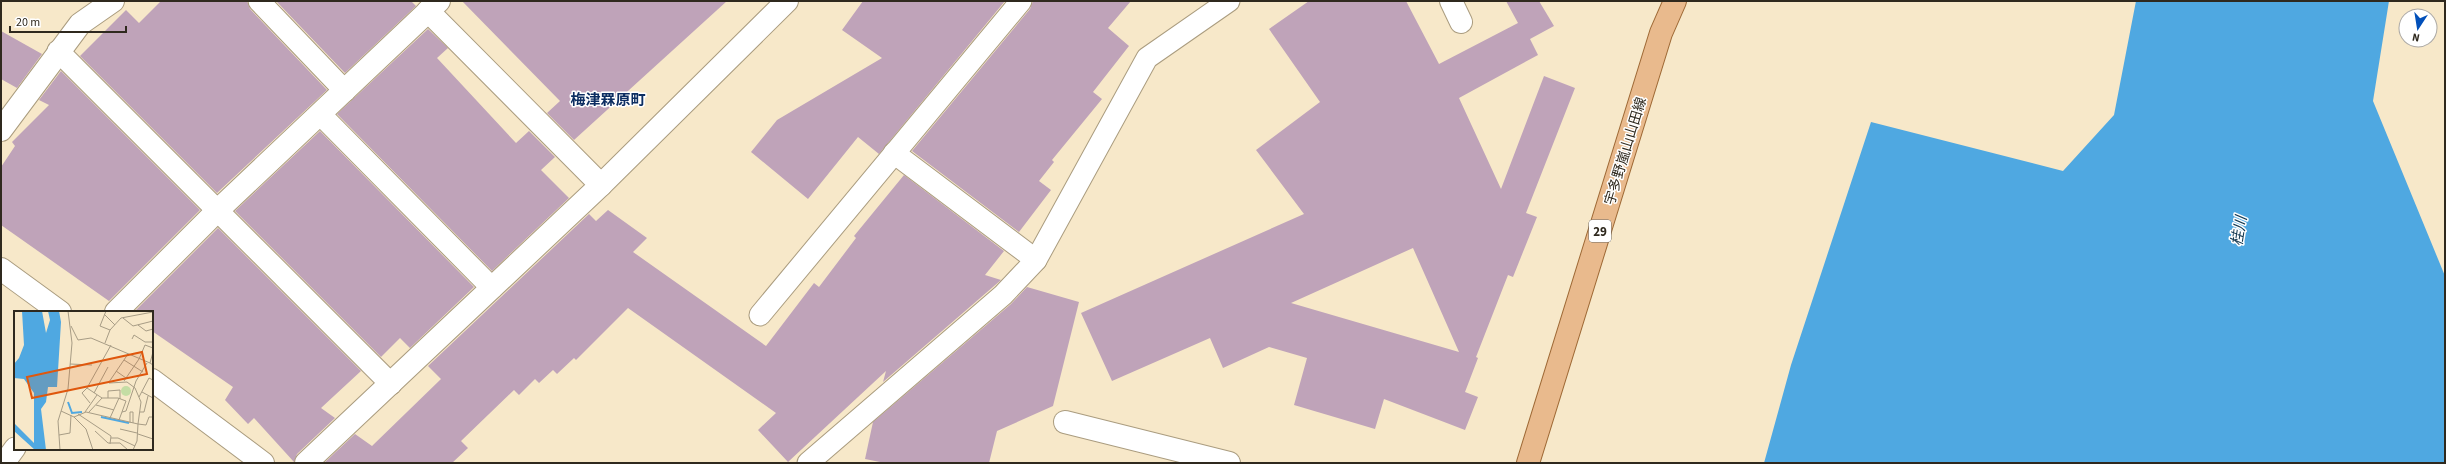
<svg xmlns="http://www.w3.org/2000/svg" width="2446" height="464" viewBox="0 0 2446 464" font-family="'Source Sans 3','Noto Sans JP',sans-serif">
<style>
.water{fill:#4fa8e1}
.building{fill:#bfa3b9;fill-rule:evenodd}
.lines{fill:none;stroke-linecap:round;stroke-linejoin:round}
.lane-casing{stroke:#aa9c7f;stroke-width:23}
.street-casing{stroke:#aa9c7f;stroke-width:24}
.primary-casing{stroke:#9e6935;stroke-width:24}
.lane{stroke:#fff;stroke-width:21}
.street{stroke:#fff;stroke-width:22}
.primary{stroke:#e9ba8d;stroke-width:22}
.labels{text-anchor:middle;stroke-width:3;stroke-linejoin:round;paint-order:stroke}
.shield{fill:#fff;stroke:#6d6962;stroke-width:1}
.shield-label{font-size:13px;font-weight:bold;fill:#2f291e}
.street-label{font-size:14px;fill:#2f291e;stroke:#fff}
.neighbourhood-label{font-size:15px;font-weight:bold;fill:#0d2e62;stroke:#fff}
.water-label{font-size:15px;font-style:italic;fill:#11374f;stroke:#fff}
.inset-river{fill:none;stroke:#4fa8e1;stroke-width:2}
.inset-road{fill:none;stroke:#a79c85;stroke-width:1}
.view{fill:#df570d;fill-opacity:0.15;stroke:#df570d;stroke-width:2}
.inset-edge{fill:none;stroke:#2f291e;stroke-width:2}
</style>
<rect width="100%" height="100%" fill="#f7e8c9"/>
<!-- water -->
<polygon class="water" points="2136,1 2389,1 2373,101 2445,276 2445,463 1764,463 1791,365 1871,122 2063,171 2114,115"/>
<!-- building -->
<g class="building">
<polygon points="161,1 247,1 250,9 327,90 217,193 80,56 126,10 139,23"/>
<polygon points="276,1 411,1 416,6 345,73"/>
<polygon points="462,1 727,1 574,140 547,113 560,101"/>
<polygon points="863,1 1005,1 879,154 858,137 808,199 751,152 777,120 882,58 842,30"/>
<polygon points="1033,1 1131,1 1108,28 1129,46 1093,92 1102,99 1052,160 1054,162 1039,181 1051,190 1019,232 912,151 1030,9"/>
<path d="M1309 1H1406L1439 64 1518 23 1506 1H1539L1554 26 1530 39 1538 55 1459 98 1501 189 1544 76 1575 88 1526 213 1537 217 1513 277 1508 275 1476 357 1478 358 1465 392 1478 397 1465 430 1384 399 1375 429 1294 405 1307 358 1269 347 1223 368 1210 338 1112 381 1081 313 1304 214 1256 150 1320 102 1269 29ZM1413 248 1459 352 1291 303Z"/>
<polygon points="428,29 448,48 437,58 516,143 529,131 555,157 541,170 569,198 492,271 337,114"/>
<polygon points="1,31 42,54 17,88 1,79"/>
<polygon points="61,71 200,210 109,301 1,225 1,167 15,146 12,142 49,105 39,100"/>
<polygon points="320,131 474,287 410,348 400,338 381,357 235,211"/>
<polygon points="904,175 1004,251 985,275 1001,280 883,382 886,371 788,462 758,430 776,413 628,308 576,360 574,358 557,374 553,370 539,383 535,379 519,395 514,390 461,441 468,448 452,463 324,463 355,434 372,446 441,379 428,366 589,214 596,221 608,210 647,238 633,252 766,346 814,283 819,287 856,238 854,236"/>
<polygon points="218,228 361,371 321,408 335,418 297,454 294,462 254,418 248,424 225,400 233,387 152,331 152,312 134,312"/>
<polygon points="1027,287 1079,302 1053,406 997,431 989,463 885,463 865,459 873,422 1011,304"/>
</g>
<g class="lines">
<defs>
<g id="lane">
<polyline points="259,1 345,91"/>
<polyline points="58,51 391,384"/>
<polyline points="321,115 492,288"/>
<polyline points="894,153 1036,260"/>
<polyline points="760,315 1021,1"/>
<polyline points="4,463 15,448"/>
<polyline points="808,463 1003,295 1036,260 1147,58 1229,1"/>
</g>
<g id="street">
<polyline points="1451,1 1461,22"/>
<polyline points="428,11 601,185"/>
<polyline points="1,130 80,24 113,1"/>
<polyline points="1,269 60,312"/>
<polyline points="116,312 217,211 439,1"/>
<polyline points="152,380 263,463"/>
<polyline points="1065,422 1229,463"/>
<polyline points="306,463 601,185 787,1"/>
</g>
<polyline id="primary" points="1528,463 1661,33 1675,1"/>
</defs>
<!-- lane casing -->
<use href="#lane" class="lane-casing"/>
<!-- street casing -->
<use href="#street" class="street-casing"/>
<!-- primary casing -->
<use href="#primary" class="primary-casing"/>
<!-- lane -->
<use href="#lane" class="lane"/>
<!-- street -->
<use href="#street" class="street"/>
<!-- primary -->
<use href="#primary" class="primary"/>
</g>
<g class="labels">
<!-- shield labels -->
<rect class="shield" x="1589" y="220" width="22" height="22" rx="3"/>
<g class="shield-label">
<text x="1600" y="236">29</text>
</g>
<!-- street labels -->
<g class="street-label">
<text transform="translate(1625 151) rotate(-73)" y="5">宇多野嵐山山田線</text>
</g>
<!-- neighbourhood labels -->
<g class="neighbourhood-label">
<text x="608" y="105">梅津罧原町</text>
</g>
<!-- water labels -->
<g class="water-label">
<text transform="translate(2239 231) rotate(-81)" y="5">桂川</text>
</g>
</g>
<!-- overview -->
<g transform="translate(14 311)">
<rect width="139" height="139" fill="#f7e8c9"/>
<path d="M107 80a5 5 0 1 1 10 0a5 5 0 1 1-10 0Z" fill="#c4dda4"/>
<path d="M8 0H28L32 22 36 9 34 0H45L47 11 43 76H34L32 91 27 98 32 139H21L0 120V112L20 132V82L10 68 0 67V53L5 47 10 34Z" fill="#4fa8e1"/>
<path class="inset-river" d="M54 91 58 102 68 101M87 106 115 112"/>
<path class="inset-road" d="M92 0 86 15 96 19M90 3 101 14M109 7 119 15 139 10M124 14 132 20 139 18M57 15 64 29 77 27 136 52M118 28 120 24 131 31H139M91 32 96 19 107 7 139 1M139 41 136 52 139 54M110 49 129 61M56 53 78 54M102 60 112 67M110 70 125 48 131 34 139 37M95 71 114 43M73 77 97 34M128 81 139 87M80 82 94 56M125 86 135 67 139 69M94 87V80L106 79V88M76 92 68 82 73 77 88 87H104L112 90 105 109M82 94 100 99M47 100 60 106 72 118 79 139M71 101 83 84M75 101 88 87M108 101 112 100 122 70 133 52M126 101H130L134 85M64 103 97 125 96 133M60 106 72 101 124 113 127 91 121 77 113 71 95 72M96 107 105 87M116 112V101H119V112M106 118 123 122M81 120 94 132H106L114 139M124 123 139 128M45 124 56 122 57 104M97 127H104L121 135M46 139 44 110 54 78 58 32 54 0M119 139 123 130 124 113 132 114 135 106H139"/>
<path class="view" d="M128 41 133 63 18 87 13 66Z"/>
<rect width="139" height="139" class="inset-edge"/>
</g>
<!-- border -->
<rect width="2446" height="464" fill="none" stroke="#2f291e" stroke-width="4"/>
<!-- north arrow -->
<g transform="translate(2418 28) rotate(192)"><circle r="19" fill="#ffffff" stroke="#aca9a5"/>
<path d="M0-3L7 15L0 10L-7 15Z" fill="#0250ba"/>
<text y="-6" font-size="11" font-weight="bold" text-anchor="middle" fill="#2f291e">N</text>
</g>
<!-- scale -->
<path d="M10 26v6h116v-6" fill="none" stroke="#2f291e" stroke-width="2"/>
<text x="16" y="26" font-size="12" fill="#2f291e" stroke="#ffffff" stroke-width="3" paint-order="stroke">20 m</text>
</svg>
